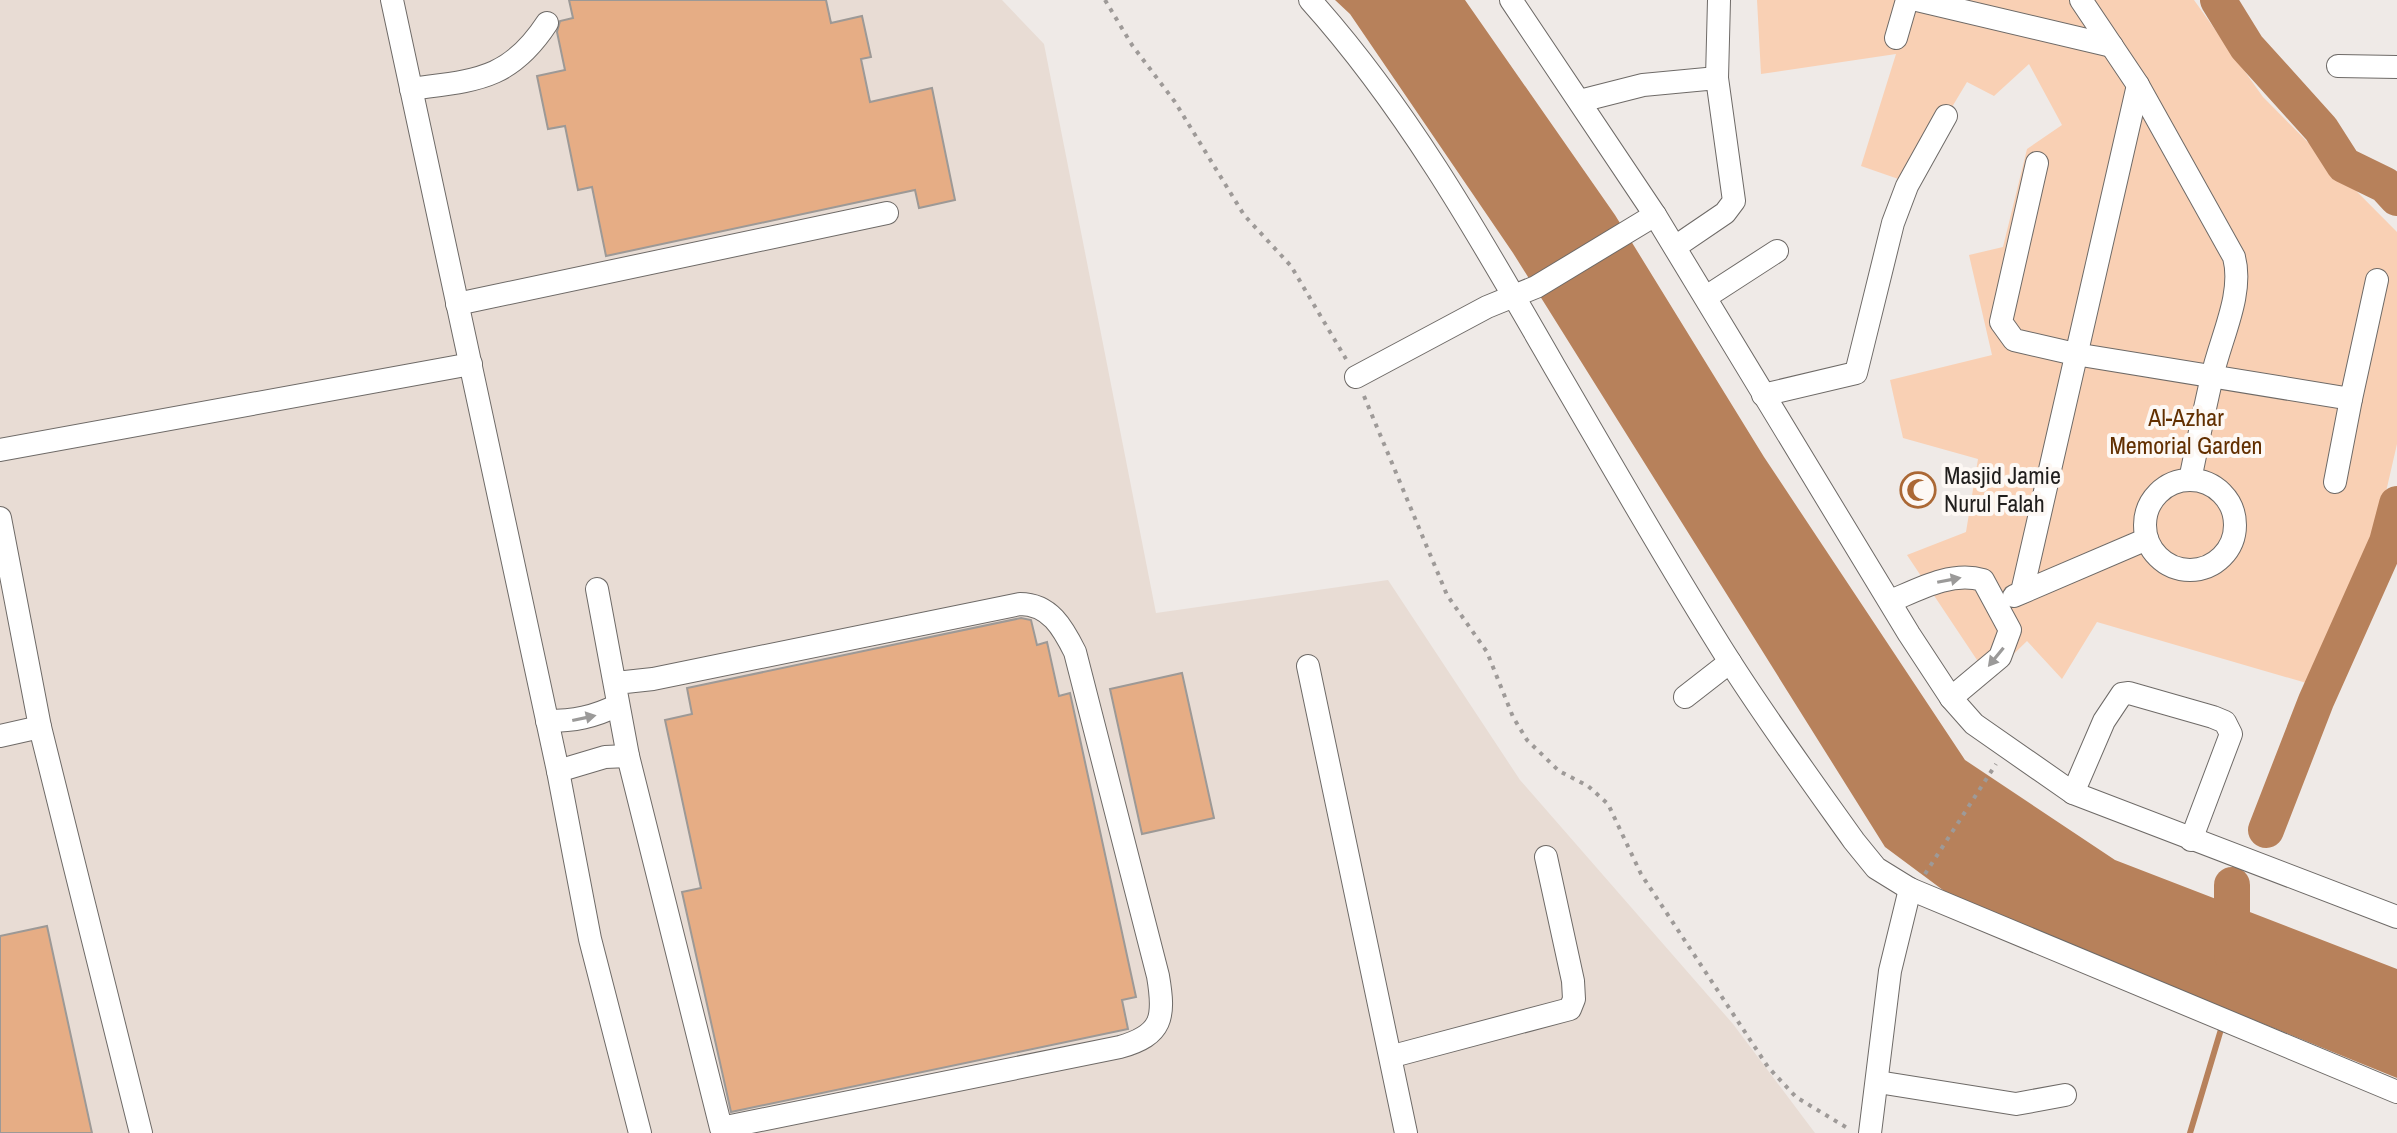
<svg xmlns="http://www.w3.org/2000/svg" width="2397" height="1133" viewBox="0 0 2397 1133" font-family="'Archivo Narrow',sans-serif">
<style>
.built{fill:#e8dcd4}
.green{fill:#f9d0b4}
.water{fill:#b7815b}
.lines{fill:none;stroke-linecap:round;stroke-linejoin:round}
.stream{stroke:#b7815b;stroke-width:6}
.river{stroke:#b7815b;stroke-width:36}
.building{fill:#e6ad85;stroke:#9d9996;stroke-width:2}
.minor-casing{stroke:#6e6a67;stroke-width:24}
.path{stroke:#9e9a98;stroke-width:4;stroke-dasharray:4 6;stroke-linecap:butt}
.minor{stroke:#fff;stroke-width:22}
.oneway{fill:#9b9a99}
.labels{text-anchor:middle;stroke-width:8;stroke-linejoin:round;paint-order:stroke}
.park-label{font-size:24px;fill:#622f00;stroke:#fdf8f4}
.poi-label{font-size:24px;fill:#201e1d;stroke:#fdf8f4;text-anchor:start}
</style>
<rect width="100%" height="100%" fill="#efeae7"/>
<!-- built -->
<polygon class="built" points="0,0 1002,0 1044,44 1156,613 1388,580 1520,780 1733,1024 1815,1133 0,1133"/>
<!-- green -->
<polygon class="green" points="1757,0 2194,0 2263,97 2397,232 2397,444 2374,544 2327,689 2097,622 2062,679 2027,641 1989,678 1907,555 1966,532 1978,459 1903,438 1890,380 1992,355 1969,255 2003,247 2027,149 2062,125 2029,64 1994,96 1967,82 1907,182 1861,166 1896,54 1761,74"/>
<!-- water -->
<polygon class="water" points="1335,0 1465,0 1615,215 1764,457 1965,760 2115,860 2397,969 2397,1078 1955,899 1885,847 1513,253 1350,14"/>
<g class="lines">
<!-- stream -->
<polyline class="stream" points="2190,1133 2222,1026"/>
<!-- river -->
<g class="river">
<polyline points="2218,0 2247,47 2321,129 2344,165 2385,185 2397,198"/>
<polyline points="2266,830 2316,701 2387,542 2397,504"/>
<polyline points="2232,955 2232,885"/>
</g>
</g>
<!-- building -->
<g class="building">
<polygon points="569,0 826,0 831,23 862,16 871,57 861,59 870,102 932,88 955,200 919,208 915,190 606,256 592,187 578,190 565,126 548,129 537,76 565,70 557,32 560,21 573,18"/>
<polygon points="1021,618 1031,620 1037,645 1047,642 1059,696 1070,693 1136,997 1122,1000 1128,1029 731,1112 682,892 701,888 665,720 692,714 687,688"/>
<polygon points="1182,673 1214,818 1142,834 1110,689"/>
<polygon points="47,926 92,1133 0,1133 0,936"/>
</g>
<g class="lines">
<defs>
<g id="minor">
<polyline points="392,0 558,771 590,939 640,1133"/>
<path d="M1310 0C1408 109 1481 239 1554 366 1612 465 1669 566 1730 662 1769 723 1812 782 1854 841L1876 868 1910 889 2397 1092"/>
<polyline points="1511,0 1655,215 1909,634 1951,698 1974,724 2073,793 2397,917"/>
<polyline points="1917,0 2112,46"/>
<path d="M2081 0 2138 85 2234 257C2244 295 2220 339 2212 377 2204 411 2197 446 2190 480"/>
<polyline points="1896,38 1907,0"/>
<polyline points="2338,66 2397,67"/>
<polyline points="1717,78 1719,0"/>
<path d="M411 89C475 80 509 81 547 23"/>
<polyline points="1580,101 1643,85 1717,78 1734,201 1725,213 1675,247"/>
<polyline points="2037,163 2001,322 2014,340 2075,354 2351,399 2377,280"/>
<polyline points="1706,297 1777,251"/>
<polyline points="457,304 887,213"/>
<polyline points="1356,377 1487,307 1536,287 1655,215"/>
<polyline points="1763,395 1856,373 1893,223 1907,186 1946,116"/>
<polyline points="0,450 471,364"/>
<circle cx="2190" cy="525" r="45"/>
<polyline points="2335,482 2351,399"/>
<polyline points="0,518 40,727 0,736"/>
<path d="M597 589 628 756 721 1128 1120 1047C1163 1035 1165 1017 1158 976L1075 652C1063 628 1050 604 1020 604L653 679 616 683"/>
<polyline points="2022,592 2138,85"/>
<polyline points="2014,596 2147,539"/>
<path d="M1891 601C1919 589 1951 571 1983 580L2010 630 2000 657 1951 698"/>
<polyline points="1308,666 1406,1133"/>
<polyline points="1685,697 1730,662"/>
<path d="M547 721C574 721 594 717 618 705"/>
<polyline points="40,727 141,1133"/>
<polyline points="558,771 605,757 628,756"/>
<polyline points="2073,793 2104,721 2122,694 2129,693 2213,717 2225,722 2231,734 2191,840"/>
<polyline points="1393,1056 1570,1009 1574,999 1573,981 1546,857"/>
<polyline points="1878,1082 2016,1104 2065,1095"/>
<polyline points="1870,1133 1890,971 1910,889"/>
</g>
</defs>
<!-- minor casing -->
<use href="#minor" class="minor-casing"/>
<!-- path -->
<g class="path">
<polyline points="1105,0 1132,45 1175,102 1244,215 1291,266 1346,359"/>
<polyline points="1364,396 1447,595 1487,652 1513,717 1527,740 1559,771 1588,786 1608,804 1641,874 1768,1067 1796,1097 1849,1129"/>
<polyline points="1925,874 1996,764"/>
</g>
<!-- minor -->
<use href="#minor" class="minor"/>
</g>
<!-- one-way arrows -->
<defs><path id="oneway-solid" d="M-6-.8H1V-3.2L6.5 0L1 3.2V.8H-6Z" transform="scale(2)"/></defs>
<g class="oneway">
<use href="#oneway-solid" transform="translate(1949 580) rotate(-11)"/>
<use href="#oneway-solid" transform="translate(1996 657) rotate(129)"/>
<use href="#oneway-solid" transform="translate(584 718) rotate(-12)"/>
</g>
<!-- icons -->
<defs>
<symbol id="mosque-ring" viewBox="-11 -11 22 22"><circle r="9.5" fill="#fdf8f4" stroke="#ab6835" stroke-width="1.5"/><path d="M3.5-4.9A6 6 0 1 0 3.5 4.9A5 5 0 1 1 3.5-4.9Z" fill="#ab6835"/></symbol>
</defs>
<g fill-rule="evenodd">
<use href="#mosque-ring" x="1898" y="470" width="40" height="40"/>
</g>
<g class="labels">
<!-- park labels -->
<g class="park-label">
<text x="2186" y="426">Al-Azhar<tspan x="2186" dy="28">Memorial Garden</tspan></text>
</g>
<!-- poi labels -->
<g class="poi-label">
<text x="1944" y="484">Masjid Jamie<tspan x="1944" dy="28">Nurul Falah</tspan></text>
</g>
</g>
</svg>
